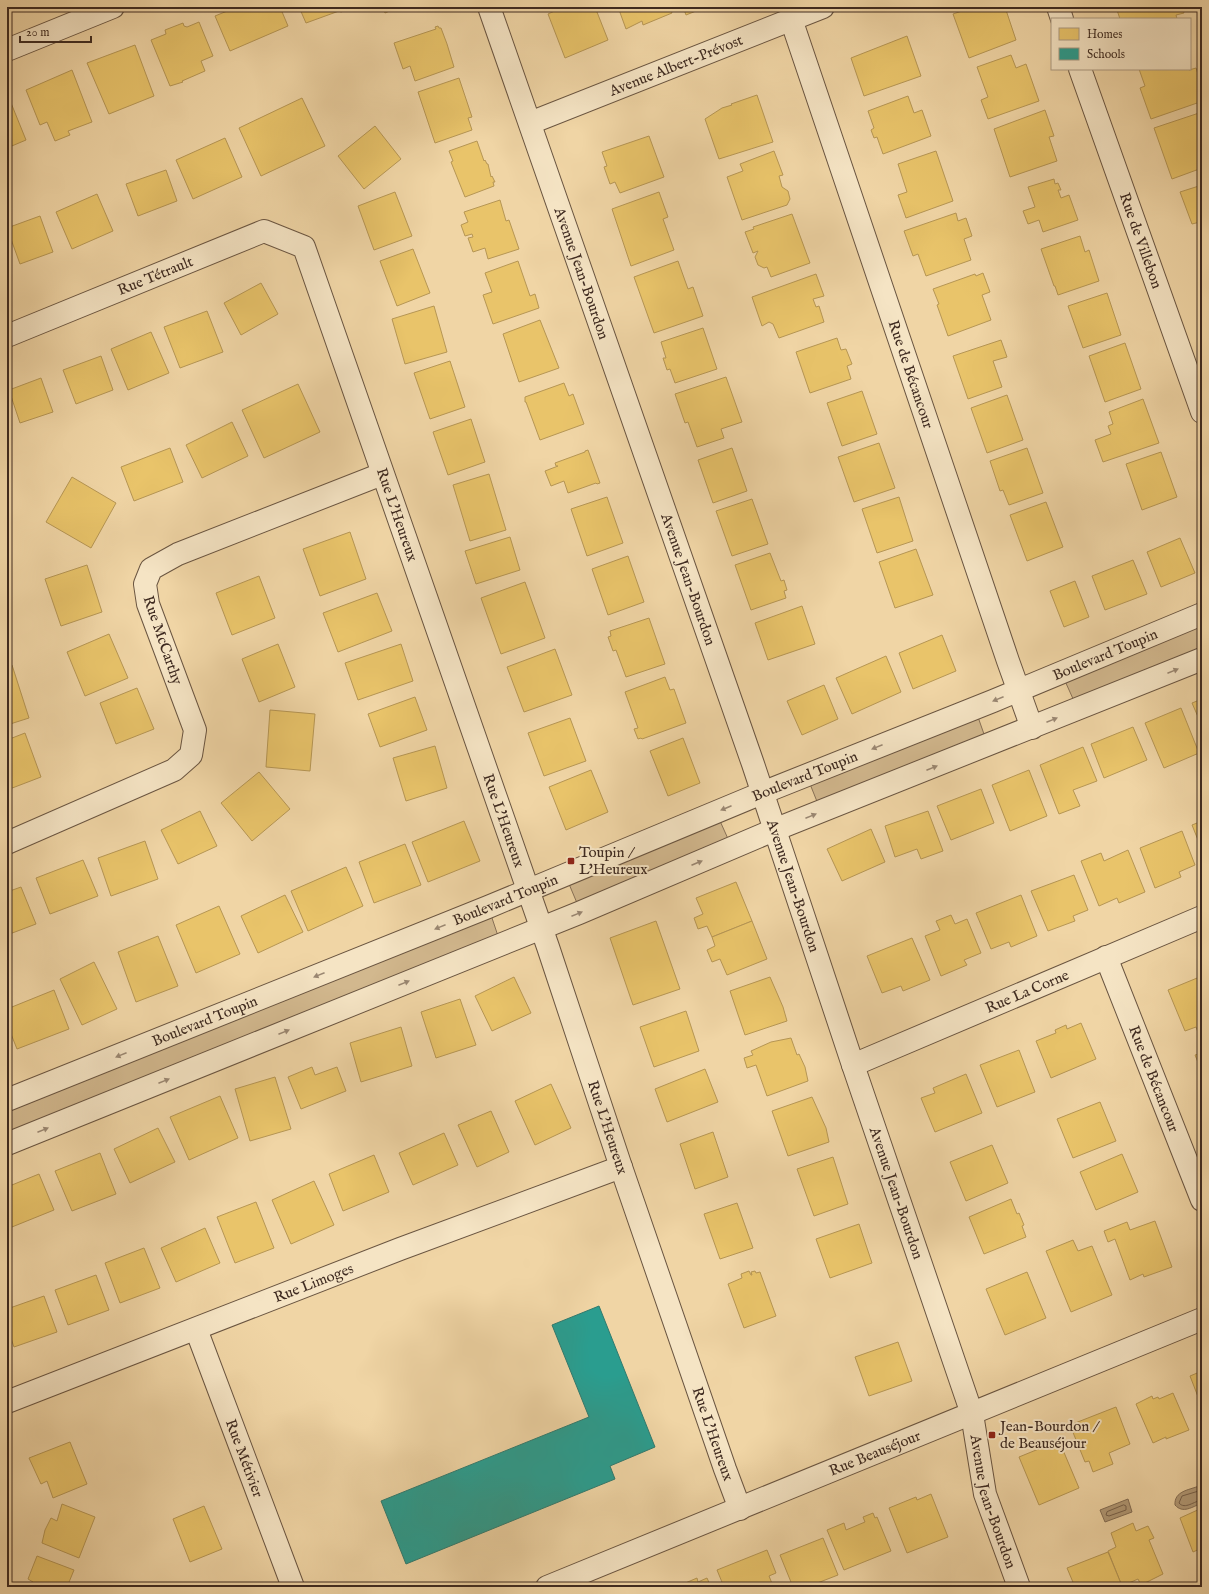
<svg xmlns="http://www.w3.org/2000/svg" width="1209" height="1594" viewBox="0 0 1209 1594" font-family="'IM FELL English',serif">
<style>
.green{fill:#d2b88e;stroke:#887157}
.water{fill:#b39b78;stroke:#846e55}
.homes{fill:#e9c46a;stroke:#b69654}
.schools{fill:#2a9d8f;stroke:#307a6e}
.lines{fill:none;stroke-linecap:round;stroke-linejoin:round}
.shore{stroke:#78624c;stroke-width:1}
.minor-casing{stroke:#6a5541;stroke-width:24}
.minor{stroke:#f5e4c4;stroke-width:22}
.oneway{fill:#9a8772}
.poi-dot{fill:#8f2418;stroke:#f5e4c4;stroke-width:1.5}
.labels{text-anchor:middle;stroke-width:4;stroke-linejoin:round;paint-order:stroke}
.street-label{font-size:15px;fill:#3e2a20;stroke:#f5e4c4}
.poi-label{font-size:15px;fill:#3e2a20;stroke:#f5e4c4;text-anchor:start}
</style>
<rect width="100%" height="100%" fill="#f0d5a5"/>
<filter id="stains"><feTurbulence type="fractalNoise" baseFrequency=".005" numOctaves="4"/><feColorMatrix values="0 0 0 0 .2 0 0 0 0 .09 0 0 0 0 .02 0 0 0 .5 -.17"/></filter>
<radialGradient id="worn" r=".72"><stop offset=".6" stop-color="#630" stop-opacity="0"/><stop offset="1" stop-color="#630" stop-opacity=".3"/></radialGradient>
<!-- green -->
<g class="green">
<polygon points="1202,625 1202,649 1074,701 1065,681"/>
<polygon points="978,717 985,737 818,804 810,784"/>
<polygon points="720,821 729,841 577,903 569,884"/>
<polygon points="491,915 498,936 7,1135 7,1112"/>
</g>
<!-- water -->
<g class="water">
<path d="M1199 1486 1202 1487V1503C1192 1507 1183 1514 1175 1505 1174 1491 1189 1490 1199 1486Z"/>
<polygon points="1128,1499 1132,1512 1105,1522 1100,1510"/>
</g>
<!-- homes -->
<g class="homes">
<polygon points="237,7 280,7 288,26 230,51 215,16"/>
<polygon points="299,7 349,7 349,9 341,12 339,11 306,23"/>
<polygon points="382,7 399,7 385,13"/>
<polygon points="563,7 595,7 608,40 565,58 548,14"/>
<polygon points="618,7 670,7 672,13 643,25 642,21 626,29"/>
<polygon points="683,7 706,7 686,15"/>
<polygon points="974,7 1005,7 1016,40 969,58 953,14"/>
<polygon points="1116,7 1182,7 1184,13 1176,15 1177,19 1120,19"/>
<polygon points="199,22 213,56 201,61 205,71 182,81 183,82 170,86 151,40 166,34 165,30 183,23 184,26 187,27"/>
<polygon points="438,26 439,28 441,28 447,44 454,67 415,81 410,66 403,69 394,43 436,29 435,27"/>
<polygon points="907,36 921,76 864,96 851,58"/>
<polygon points="135,45 154,96 109,114 87,63"/>
<polygon points="1011,55 1016,68 1026,64 1039,101 988,119 981,100 988,97 977,67"/>
<polygon points="1196,68 1202,86 1202,95 1198,97 1200,102 1151,119 1140,88 1145,86 1139,69 1189,69 1189,70"/>
<polygon points="72,70 92,122 68,131 70,135 55,141 47,122 40,125 26,90"/>
<polygon points="459,78 472,117 468,118 472,130 435,143 418,92"/>
<polygon points="757,95 773,142 719,159 705,119 722,108 732,105 731,104"/>
<polygon points="908,96 914,113 922,110 931,136 883,154 877,137 874,138 871,130 874,128 868,111"/>
<polygon points="9,98 26,140 7,148 7,99"/>
<polygon points="302,98 325,146 261,176 239,128"/>
<polygon points="1045,110 1054,136 1049,137 1057,161 1010,177 994,129"/>
<polygon points="1202,112 1202,168 1172,179 1154,128"/>
<polygon points="375,126 401,159 364,189 338,156"/>
<polygon points="649,136 664,177 620,193 615,182 610,184 604,167 607,166 602,152"/>
<polygon points="225,138 242,177 193,199 176,160"/>
<polygon points="477,141 484,161 485,160 487,164 488,164 491,177 492,176 495,182 493,182 494,186 465,197 451,162 453,161 449,151"/>
<polygon points="774,151 783,175 779,176 782,187 788,191 790,199 787,205 742,220 727,177 743,171 740,164"/>
<polygon points="936,151 953,201 906,218 898,195 907,192 898,164"/>
<polygon points="166,170 177,201 138,216 126,184"/>
<polygon points="1054,179 1055,184 1058,183 1061,190 1058,190 1061,198 1069,195 1078,220 1043,232 1039,220 1028,224 1023,211 1035,207 1028,187"/>
<polygon points="1202,185 1202,227 1200,222 1192,224 1180,192"/>
<polygon points="395,192 412,236 374,250 358,206"/>
<polygon points="659,192 668,217 663,219 674,250 631,266 612,209"/>
<polygon points="97,194 113,231 72,249 56,212"/>
<polygon points="500,200 506,221 509,220 519,249 488,259 485,248 473,252 468,238 473,237 472,234 465,236 461,225 468,222 464,212"/>
<polygon points="956,213 958,221 966,218 972,236 964,239 971,260 926,276 918,254 913,256 904,231"/>
<polygon points="792,214 810,263 771,277 767,267 764,268 758,265 755,257 758,251 753,253 745,232 754,229 753,227"/>
<polygon points="40,216 53,252 20,264 7,228"/>
<polygon points="1080,236 1085,252 1089,250 1099,281 1058,295 1055,286 1054,286 1041,249"/>
<polygon points="413,249 430,293 397,306 380,261"/>
<polygon points="518,261 530,296 535,294 539,308 493,324 483,295 492,292 485,273"/>
<polygon points="678,261 688,289 693,287 703,316 654,333 634,277"/>
<polygon points="983,273 990,292 982,295 991,320 948,336 937,305 939,304 933,289 975,274 976,276"/>
<polygon points="816,274 824,296 813,299 816,307 819,306 824,322 779,338 773,324 769,322 762,326 752,297"/>
<polygon points="261,283 278,314 241,335 224,303"/>
<polygon points="1107,293 1121,335 1083,348 1068,306"/>
<polygon points="434,306 447,352 405,364 392,319"/>
<polygon points="207,311 223,352 180,368 164,327"/>
<polygon points="540,320 559,368 519,382 503,334"/>
<polygon points="703,328 717,369 675,383 670,369 667,370 663,358 666,358 661,342"/>
<polygon points="151,332 169,373 128,390 111,349"/>
<polygon points="837,338 841,350 846,349 852,364 847,366 851,379 810,393 796,352"/>
<polygon points="1001,340 1007,357 993,361 1002,387 968,399 953,356"/>
<polygon points="1125,343 1141,389 1105,402 1089,356"/>
<polygon points="101,356 113,390 76,404 63,370"/>
<polygon points="450,361 465,407 430,419 414,373"/>
<polygon points="726,377 742,422 721,429 724,438 697,447 688,422 685,423 675,394"/>
<polygon points="41,378 53,412 20,423 9,390"/>
<polygon points="564,383 569,396 573,394 584,424 540,440 526,402 525,402 525,397"/>
<polygon points="298,384 320,432 264,458 242,410"/>
<polygon points="862,391 877,434 842,446 827,403"/>
<polygon points="1007,395 1023,440 987,453 971,408"/>
<polygon points="1143,399 1159,443 1103,462 1095,440 1111,434 1108,426 1113,424 1109,412"/>
<polygon points="471,419 485,462 448,475 433,432"/>
<polygon points="232,422 248,456 202,478 186,445"/>
<polygon points="879,443 895,488 854,502 838,457"/>
<polygon points="170,448 183,482 134,501 121,467"/>
<polygon points="732,448 747,491 713,503 698,460"/>
<polygon points="1027,448 1043,493 1009,505 1003,490 1000,491 990,461"/>
<polygon points="588,450 600,483 597,484 596,483 568,493 564,481 551,486 545,471 558,466 556,466 555,463 585,452 585,451"/>
<polygon points="1161,452 1177,497 1142,510 1126,464"/>
<polygon points="489,474 506,530 470,541 453,485"/>
<polygon points="72,477 116,503 91,548 46,522"/>
<polygon points="607,497 623,543 587,556 571,509"/>
<polygon points="899,497 913,541 877,553 862,509"/>
<polygon points="752,499 768,544 732,556 716,511"/>
<polygon points="1046,502 1063,547 1027,561 1010,515"/>
<polygon points="350,532 366,579 320,596 303,549"/>
<polygon points="510,537 520,570 476,584 465,551"/>
<polygon points="1180,538 1195,573 1161,587 1147,552"/>
<polygon points="916,549 933,595 895,608 879,562"/>
<polygon points="770,553 781,581 784,580 787,590 784,591 786,598 751,610 735,565"/>
<polygon points="628,556 644,602 608,615 592,569"/>
<polygon points="1133,560 1147,594 1105,610 1092,576"/>
<polygon points="87,565 102,612 61,626 45,579"/>
<polygon points="259,576 275,618 232,635 216,593"/>
<polygon points="1075,581 1089,617 1064,627 1050,591"/>
<polygon points="525,582 545,638 501,654 481,598"/>
<polygon points="377,593 392,631 338,652 323,613"/>
<polygon points="802,606 815,644 768,660 755,623"/>
<polygon points="649,618 665,664 626,677 616,650 613,651 608,637 611,636 610,631"/>
<polygon points="109,634 128,678 85,696 67,652"/>
<polygon points="942,635 956,671 913,689 899,653"/>
<polygon points="278,644 295,687 259,702 242,659"/>
<polygon points="401,644 413,681 358,700 345,663"/>
<polygon points="555,649 572,695 524,712 507,667"/>
<polygon points="886,656 901,692 852,714 836,678"/>
<polygon points="12,665 29,718 7,725 7,667"/>
<polygon points="665,677 670,690 674,689 686,723 642,739 641,738 638,739 634,729 638,728 625,692"/>
<polygon points="824,685 838,719 802,735 787,701"/>
<polygon points="137,688 154,729 116,744 100,703"/>
<polygon points="415,697 427,730 380,747 368,714"/>
<polygon points="1202,699 1202,726 1192,703"/>
<polygon points="1181,708 1199,753 1164,768 1145,723"/>
<polygon points="270,710 315,714 310,771 266,767"/>
<polygon points="570,718 586,761 544,776 528,733"/>
<polygon points="1133,727 1147,760 1104,778 1091,744"/>
<polygon points="25,733 41,777 7,790 7,740"/>
<polygon points="683,738 700,783 668,796 650,751"/>
<polygon points="435,746 447,788 406,801 393,758"/>
<polygon points="1083,747 1097,781 1073,790 1080,806 1059,814 1040,765"/>
<polygon points="591,770 608,812 566,830 549,787"/>
<polygon points="1029,770 1047,816 1010,831 992,785"/>
<polygon points="259,772 290,809 252,841 221,803"/>
<polygon points="981,789 994,823 951,840 937,806"/>
<polygon points="200,811 217,846 178,864 161,830"/>
<polygon points="928,811 943,851 921,859 917,849 895,857 885,826"/>
<polygon points="464,821 480,861 428,882 412,842"/>
<polygon points="1202,821 1202,850 1192,825"/>
<polygon points="871,829 885,862 842,881 827,849"/>
<polygon points="1182,831 1195,865 1179,872 1181,877 1155,888 1140,848"/>
<polygon points="145,841 158,879 111,896 98,858"/>
<polygon points="405,844 421,885 374,903 359,862"/>
<polygon points="1128,850 1145,892 1119,903 1117,898 1099,906 1081,861 1101,853 1104,861"/>
<polygon points="83,860 98,896 50,914 36,878"/>
<polygon points="346,867 363,906 308,931 291,891"/>
<polygon points="1074,875 1088,910 1073,916 1075,921 1048,931 1031,891"/>
<polygon points="736,882 752,921 712,937 707,926 698,929 694,918 703,914 696,898"/>
<polygon points="21,887 36,924 7,935 7,892"/>
<polygon points="285,895 303,932 258,953 241,916"/>
<polygon points="1021,895 1037,936 1011,947 1009,942 991,949 976,913"/>
<polygon points="219,906 240,954 196,973 176,925"/>
<polygon points="951,915 955,924 967,919 981,953 964,960 967,965 941,976 925,936 940,930 936,921"/>
<polygon points="656,921 680,989 633,1005 610,938"/>
<polygon points="752,921 767,959 727,975 720,959 712,962 707,950 715,946 712,937"/>
<polygon points="158,936 178,986 136,1002 118,952"/>
<polygon points="912,938 930,980 903,991 901,986 882,993 867,956"/>
<polygon points="94,962 117,1009 82,1025 60,979"/>
<polygon points="1202,976 1202,1034 1199,1035 1196,1027 1185,1031 1168,990"/>
<polygon points="514,977 531,1013 492,1031 475,996"/>
<polygon points="770,977 783,1007 787,1021 745,1035 730,991"/>
<polygon points="54,990 69,1029 17,1049 7,1024 7,1009"/>
<polygon points="460,999 476,1045 436,1058 421,1012"/>
<polygon points="686,1011 699,1051 654,1067 640,1027"/>
<polygon points="1081,1023 1096,1059 1051,1078 1036,1041 1056,1033 1055,1030 1066,1025 1067,1029"/>
<polygon points="401,1027 412,1066 361,1082 350,1043"/>
<polygon points="791,1038 797,1055 799,1054 805,1067 808,1081 767,1096 756,1065 747,1068 744,1058 753,1055 751,1051 771,1042"/>
<polygon points="1019,1050 1035,1092 997,1107 980,1065"/>
<polygon points="1202,1053 1202,1072 1195,1055"/>
<polygon points="312,1067 315,1075 337,1067 346,1091 301,1109 288,1077"/>
<polygon points="705,1069 718,1102 667,1122 655,1089"/>
<polygon points="966,1074 982,1113 935,1132 921,1098 935,1093 933,1088"/>
<polygon points="275,1077 291,1129 250,1141 235,1089"/>
<polygon points="551,1084 571,1128 535,1145 515,1101"/>
<polygon points="220,1096 238,1138 189,1160 170,1117"/>
<polygon points="812,1097 826,1128 829,1142 788,1156 772,1111"/>
<polygon points="1100,1102 1116,1141 1073,1158 1057,1119"/>
<polygon points="491,1111 509,1152 477,1167 458,1125"/>
<polygon points="158,1128 175,1162 130,1183 114,1149"/>
<polygon points="713,1132 728,1177 695,1189 680,1144"/>
<polygon points="444,1133 458,1165 413,1185 399,1153"/>
<polygon points="992,1145 1008,1183 966,1201 950,1162"/>
<polygon points="100,1153 116,1194 72,1211 55,1171"/>
<polygon points="1122,1154 1138,1192 1096,1210 1080,1172"/>
<polygon points="374,1155 389,1192 343,1211 329,1174"/>
<polygon points="833,1157 848,1204 814,1216 797,1169"/>
<polygon points="39,1174 54,1210 7,1229 7,1187"/>
<polygon points="314,1181 334,1225 291,1244 272,1200"/>
<polygon points="1011,1199 1017,1214 1019,1213 1024,1225 1022,1226 1026,1237 984,1254 969,1217"/>
<polygon points="256,1202 274,1248 235,1263 217,1217"/>
<polygon points="737,1203 753,1248 720,1259 704,1214"/>
<polygon points="1155,1221 1172,1267 1144,1277 1143,1274 1130,1280 1115,1239 1108,1242 1104,1231 1127,1222 1130,1230"/>
<polygon points="859,1224 872,1263 830,1278 816,1239"/>
<polygon points="205,1228 220,1263 176,1282 161,1248"/>
<polygon points="1073,1240 1078,1251 1092,1246 1112,1295 1071,1312 1046,1251"/>
<polygon points="144,1248 160,1288 120,1303 105,1263"/>
<polygon points="749,1271 751,1275 752,1275 751,1272 755,1271 756,1273 760,1272 776,1316 744,1328 728,1284 742,1278 741,1274"/>
<polygon points="1027,1272 1046,1318 1005,1335 986,1289"/>
<polygon points="96,1275 109,1310 68,1325 55,1290"/>
<polygon points="44,1296 57,1332 14,1347 7,1327 7,1309"/>
<polygon points="898,1342 912,1381 869,1396 855,1357"/>
<polygon points="1202,1371 1202,1407 1190,1376"/>
<polygon points="1173,1393 1189,1430 1166,1439 1166,1437 1153,1443 1136,1404 1152,1396 1153,1399 1158,1397 1159,1399"/>
<polygon points="1116,1407 1130,1444 1109,1453 1113,1464 1093,1472 1089,1461 1085,1462 1070,1425"/>
<polygon points="70,1442 87,1484 53,1498 47,1481 41,1484 29,1458"/>
<polygon points="1060,1443 1079,1488 1039,1505 1019,1457 1046,1446 1047,1448"/>
<polygon points="931,1494 948,1537 907,1553 889,1508 916,1497 917,1500"/>
<polygon points="62,1504 95,1517 79,1558 42,1543 45,1530 51,1518 57,1521"/>
<polygon points="204,1506 222,1549 190,1562 173,1519"/>
<polygon points="1202,1508 1202,1548 1193,1552 1180,1518"/>
<polygon points="873,1513 875,1518 877,1517 891,1551 844,1570 827,1530 844,1523 846,1530 865,1522 863,1517"/>
<polygon points="1133,1523 1136,1531 1148,1526 1154,1538 1149,1540 1163,1574 1141,1585 1138,1579 1122,1586 1108,1551 1116,1547 1111,1533"/>
<polygon points="823,1538 838,1575 807,1587 793,1587 780,1555"/>
<polygon points="767,1550 776,1573 769,1576 773,1586 769,1587 724,1587 717,1570"/>
<polygon points="1108,1552 1122,1586 1075,1587 1067,1568"/>
<polygon points="37,1556 74,1570 67,1587 31,1587 33,1582 28,1579"/>
<polygon points="697,1578 698,1582 707,1578 711,1587 676,1587"/>
</g>
<!-- schools -->
<polygon class="schools" points="599,1306 655,1447 610,1466 615,1479 406,1564 381,1501 589,1417 552,1325"/>
<g class="lines">
<!-- shore -->
<g class="shore">
<path d="M1202 1490 1182 1496 1179 1503C1185 1510 1194 1501 1202 1500"/>
<polygon points="1124,1505 1126,1506 1126,1510 1109,1516 1106,1515 1107,1512"/>
</g>
<defs>
<g id="minor">
<path id="s1" d="M489 7 753 764 853 1065 972 1414 985 1494 1019 1587"/>
<polyline points="1058,7 1062,19"/>
<path id="s2" d="M791 19 1008 661 1032 728"/>
<polyline points="7,50 113,7"/>
<path id="s3" d="M1080 69 1202 412"/>
<path id="s4" d="M530 123 823 7"/>
<path id="s5" d="M7 336 264 231 304 247 548 947 621 1167 725 1469 740 1509"/>
<polyline points="7,843 174,770 191,755 195,730 148,604 145,584 151,569 178,554 382,474"/>
<path id="s6" d="M1106 957 1202 1200"/>
<path id="s7" d="M853 1065 1202 917"/>
<path id="s8" d="M7 1100 488 907 762 793 993 701 1202 614"/>
<polyline points="7,1144 579,913 774,830 1202,659"/>
<path id="s9" d="M196 1329 293 1587"/>
<path id="s10" d="M7 1402 400 1249 621 1167"/>
<path id="s11" d="M547 1587 1202 1319"/>
</g>
</defs>
<!-- minor casing -->
<use href="#minor" class="minor-casing"/>
<!-- minor -->
<use href="#minor" class="minor"/>
</g>
<!-- one-way arrows -->
<defs><path id="oneway-solid" d="M-6-.8H1V-3.2L6.5 0L1 3.2V.8H-6Z"/></defs>
<g class="oneway">
<use href="#oneway-solid" transform="translate(1173 671) rotate(-22)"/>
<use href="#oneway-solid" transform="translate(998 699) rotate(158)"/>
<use href="#oneway-solid" transform="translate(1052 720) rotate(-22)"/>
<use href="#oneway-solid" transform="translate(877 747) rotate(158)"/>
<use href="#oneway-solid" transform="translate(932 768) rotate(-22)"/>
<use href="#oneway-solid" transform="translate(726 808) rotate(157)"/>
<use href="#oneway-solid" transform="translate(811 816) rotate(-22)"/>
<use href="#oneway-solid" transform="translate(697 863) rotate(-23)"/>
<use href="#oneway-solid" transform="translate(577 914) rotate(-22)"/>
<use href="#oneway-solid" transform="translate(440 927) rotate(158)"/>
<use href="#oneway-solid" transform="translate(319 975) rotate(158)"/>
<use href="#oneway-solid" transform="translate(404 983) rotate(-22)"/>
<use href="#oneway-solid" transform="translate(284 1032) rotate(-22)"/>
<use href="#oneway-solid" transform="translate(121 1055) rotate(158)"/>
<use href="#oneway-solid" transform="translate(164 1081) rotate(-22)"/>
<use href="#oneway-solid" transform="translate(43 1130) rotate(-22)"/>
</g>
<!-- markers -->
<g class="poi-dot">
<rect x="567" y="857" width="8" height="8" rx="2"/>
<rect x="988" y="1431" width="8" height="8" rx="2"/>
</g>
<g class="labels">
<!-- street labels -->
<g class="street-label">
<text dy="5" stroke="none"><textPath href="#s4" startOffset="157">Avenue Albert-Prévost</textPath></text>
<text dy="5" stroke="none"><textPath href="#s3" startOffset="182">Rue de Villebon</textPath></text>
<text dy="5" stroke="none"><textPath href="#s1" startOffset="282">Avenue Jean-Bourdon</textPath></text>
<text dy="5" stroke="none"><textPath href="#s5" startOffset="160">Rue Tétrault</textPath></text>
<text dy="5" stroke="none"><textPath href="#s2" startOffset="375">Rue de Bécancour</textPath></text>
<text dy="5" stroke="none"><textPath href="#s5" startOffset="604">Rue L'Heureux</textPath></text>
<text dy="5" stroke="none"><textPath href="#s1" startOffset="606">Avenue Jean-Bourdon</textPath></text>
<text transform="translate(163 640) rotate(71)" y="5">Rue McCarthy</text>
<text dy="5" stroke="none"><textPath href="#s8" startOffset="1185">Boulevard Toupin</textPath></text>
<text dy="5" stroke="none"><textPath href="#s8" startOffset="861">Boulevard Toupin</textPath></text>
<text dy="5" stroke="none"><textPath href="#s5" startOffset="928">Rue L'Heureux</textPath></text>
<text dy="5" stroke="none"><textPath href="#s1" startOffset="930">Avenue Jean-Bourdon</textPath></text>
<text dy="5" stroke="none"><textPath href="#s8" startOffset="537">Boulevard Toupin</textPath></text>
<text dy="5" stroke="none"><textPath href="#s7" startOffset="189">Rue La Corne</textPath></text>
<text dy="5" stroke="none"><textPath href="#s8" startOffset="213">Boulevard Toupin</textPath></text>
<text dy="5" stroke="none"><textPath href="#s6" startOffset="131">Rue de Bécancour</textPath></text>
<text dy="5" stroke="none"><textPath href="#s5" startOffset="1252">Rue L'Heureux</textPath></text>
<text dy="5" stroke="none"><textPath href="#s1" startOffset="1254">Avenue Jean-Bourdon</textPath></text>
<text dy="5" stroke="none"><textPath href="#s10" startOffset="329">Rue Limoges</textPath></text>
<text dy="5" stroke="none"><textPath href="#s5" startOffset="1576">Rue L'Heureux</textPath></text>
<text dy="5" stroke="none"><textPath href="#s11" startOffset="354">Rue Beauséjour</textPath></text>
<text dy="5" stroke="none"><textPath href="#s9" startOffset="138">Rue Métivier</textPath></text>
<text dy="5" stroke="none"><textPath href="#s1" startOffset="1578">Avenue Jean-Bourdon</textPath></text>
</g>
<!-- poi labels -->
<g class="poi-label">
<text x="579" y="857">Toupin /<tspan x="579" dy="17">L'Heureux</tspan></text>
<text x="1000" y="1431">Jean-Bourdon /<tspan x="1000" dy="17">de Beauséjour</tspan></text>
</g>
</g>
<!-- margin -->
<rect width="1209" height="1594" fill="none" stroke="#f0d5a5" stroke-width="24"/>
<rect x="8" y="8" width="1193" height="1578" fill="none" stroke="#3e2a20" stroke-width="2"/>
<rect x="12" y="12" width="1185" height="1570" fill="none" stroke="#3e2a20"/>
<!-- legend -->
<rect x="1051" y="18" width="140" height="52" fill="#f5e4c4" stroke="#ac9a82"/>
<rect x="1059" y="28" width="20" height="12" fill="#e9c46a" stroke="#ac9a82"/>
<text x="1087" y="38" font-size="12" fill="#3e2a20">Homes</text>
<rect x="1059" y="48" width="20" height="12" fill="#2a9d8f" stroke="#ac9a82"/>
<text x="1087" y="58" font-size="12" fill="#3e2a20">Schools</text>
<!-- scale -->
<path d="M20 36v6h71v-6" fill="none" stroke="#3e2a20" stroke-width="2"/>
<text x="26" y="36" font-size="12" fill="#3e2a20" stroke="#f5e4c4" stroke-width="3" paint-order="stroke">20 m</text>
<rect width="100%" height="100%" filter="url(#stains)"/>
<rect width="100%" height="100%" fill="url(#worn)"/>
</svg>
